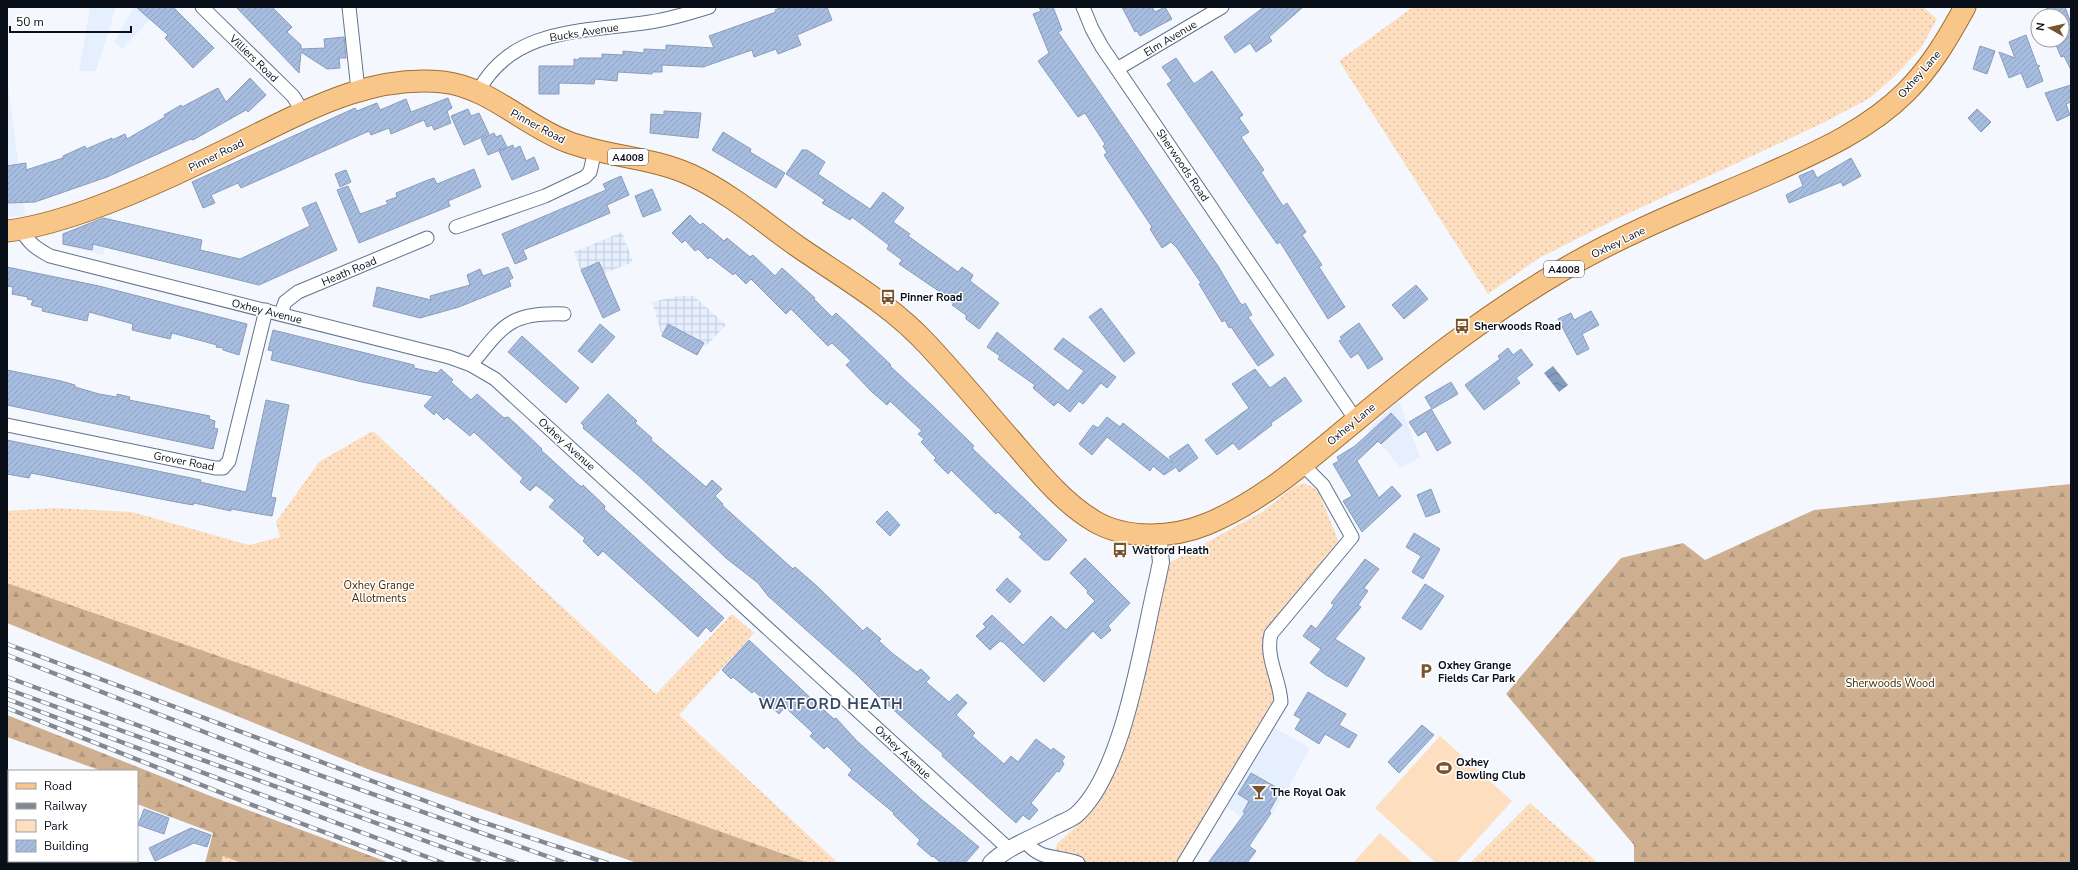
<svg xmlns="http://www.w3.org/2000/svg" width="2078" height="870" viewBox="0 0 2078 870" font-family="'Nunito Sans',sans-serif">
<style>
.built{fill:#e5effe}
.industrial{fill:url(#industrial-grid)}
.green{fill:url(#green-dots)}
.forest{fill:url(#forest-firs)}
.pitch{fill:#fddebf}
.water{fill:url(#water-waves)}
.building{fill:url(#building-hatch);stroke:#899dba}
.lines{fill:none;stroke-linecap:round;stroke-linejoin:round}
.minor-casing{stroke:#60738e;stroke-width:15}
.tertiary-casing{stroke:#60738e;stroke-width:18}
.primary-casing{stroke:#a16e2f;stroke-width:23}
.minor{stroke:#fff;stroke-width:13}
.tertiary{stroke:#fff;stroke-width:16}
.primary{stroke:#f8c689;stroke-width:21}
.rail-casing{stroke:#838890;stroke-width:4.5}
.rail{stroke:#fff;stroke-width:3;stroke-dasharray:9;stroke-linecap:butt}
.labels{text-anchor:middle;stroke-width:3;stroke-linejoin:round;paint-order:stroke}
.shield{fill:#fff;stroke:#53585f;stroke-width:1}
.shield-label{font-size:10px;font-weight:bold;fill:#09101a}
.street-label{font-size:11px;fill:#09101a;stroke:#fff}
.poi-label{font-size:11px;font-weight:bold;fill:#09101a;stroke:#fff;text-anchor:start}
.park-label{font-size:11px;fill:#4a2b03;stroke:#fff}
.district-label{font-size:15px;font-weight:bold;letter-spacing:1px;fill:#374862;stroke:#fff}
</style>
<defs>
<pattern id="industrial-grid" width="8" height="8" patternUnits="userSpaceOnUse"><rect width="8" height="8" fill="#e5effe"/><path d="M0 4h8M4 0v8" fill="none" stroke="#c3ccd9"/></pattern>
<pattern id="green-dots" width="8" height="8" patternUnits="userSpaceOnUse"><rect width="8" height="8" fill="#fddebf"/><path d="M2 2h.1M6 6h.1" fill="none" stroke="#d8bda4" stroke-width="1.8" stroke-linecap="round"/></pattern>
<pattern id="forest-firs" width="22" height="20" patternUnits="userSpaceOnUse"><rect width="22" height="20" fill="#ceb091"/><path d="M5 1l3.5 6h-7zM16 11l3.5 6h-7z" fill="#b0967c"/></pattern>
<pattern id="water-waves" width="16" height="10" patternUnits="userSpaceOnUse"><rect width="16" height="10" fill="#859bbc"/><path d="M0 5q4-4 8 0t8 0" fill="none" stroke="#6b7d98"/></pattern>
<pattern id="building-hatch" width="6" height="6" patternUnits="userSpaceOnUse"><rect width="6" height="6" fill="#a7bde0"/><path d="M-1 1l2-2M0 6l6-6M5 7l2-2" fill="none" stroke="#8ea1c0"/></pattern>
</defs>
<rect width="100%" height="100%" fill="#f4f8fe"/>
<!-- built -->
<g class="built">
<polygon points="90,7 116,7 96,71 79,71"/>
<polygon points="134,7 162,7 122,49 114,42"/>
<polygon points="7,77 25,216 7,217"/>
<polygon points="112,216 103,255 62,245 62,233"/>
<polygon points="1399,401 1420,457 1401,468 1368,429"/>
<polygon points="1275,728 1310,748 1283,797 1261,831 1227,807"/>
</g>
<!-- industrial -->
<g class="industrial">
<polygon points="622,232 633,262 585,281 574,252"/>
<polygon points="679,296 694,296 726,325 706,346 669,324 662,336 652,302"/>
</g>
<!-- green -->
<g class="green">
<polygon points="1413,7 1923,7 1937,19 1921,48 1895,76 1870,98 1823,123 1614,220 1539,258 1488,294 1339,61"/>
<polygon points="373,431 656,694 732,614 754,633 679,715 838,863 809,863 465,741 7,583 7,511 55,508 132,512 249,545 280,537 276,522 319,462"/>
<path d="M1304 483 1318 490 1340 545 1264 634V647L1278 700 1177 863H1085L1059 853 1055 849 1057 844C1069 832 1086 820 1096 805 1142 733 1145 650 1166 569L1169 563 1262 512 1295 486Z"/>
<polygon points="1530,803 1598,863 1470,863"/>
<polygon points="223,855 242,863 221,863"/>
</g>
<!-- forest -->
<g class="forest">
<polygon points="2071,484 2071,863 1634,863 1634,845 1506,694 1621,558 1683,543 1705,560 1814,510"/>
<polygon points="7,583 465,741 809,863 637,863 370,770 7,623"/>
<polygon points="7,715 213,797 390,863 242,863 223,856 221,863 205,863 213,833 137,804 137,771 102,771 7,737"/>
</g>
<!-- pitch -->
<g class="pitch">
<polygon points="1440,736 1512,801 1456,863 1436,863 1375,808"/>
<polygon points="1380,833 1413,863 1353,863"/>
</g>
<!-- water -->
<polygon class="water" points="1553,366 1568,385 1559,392 1544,373"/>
<!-- building -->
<g class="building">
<polygon points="136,7 173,7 214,48 193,68 165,38 168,35"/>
<polygon points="236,7 272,7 292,27 287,32 301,45 301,49 325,48 324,39 344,37 346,58 339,58 340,68 327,69 301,52 299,73"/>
<polygon points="782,7 827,7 832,20 797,35 801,45 778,54 776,49 754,57 752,50 703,67 662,65 662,72 652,72 652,74 618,72 617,81 595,79 594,84 559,83 559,94 539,94 539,66 574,66 574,59 579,60 579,58 602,58 602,54 623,55 623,51 644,53 644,49 666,50 666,45 714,48 709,36 776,12 775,10"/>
<polygon points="1039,7 1053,7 1062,30 1058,32 1218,266 1240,303 1243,305 1245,303 1252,315 1248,317 1274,355 1258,366 1231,327 1229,328 1225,320 1222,322 1199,284 1201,283 1177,248 1171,242 1162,248 1150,229 1152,227 1104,155 1107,153 1103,146 1105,144 1085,113 1078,117 1038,61 1049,53 1033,14 1041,11"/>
<polygon points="1122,7 1152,7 1155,12 1165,7 1172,19 1140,36 1137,31 1135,32"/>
<polygon points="1264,7 1303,7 1269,37 1272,41 1256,52 1250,43 1235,53 1224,37"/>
<polygon points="2046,7 2065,7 2071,23 2071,70 2064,56 2061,57 2054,40 2062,40 2062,16 2049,16"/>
<polygon points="2026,35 2037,65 2040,66 2038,67 2043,81 2027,88 2021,73 2009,78 1999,52 2015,58 2009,42"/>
<polygon points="1980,46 1995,51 1987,74 1973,69"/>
<polygon points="1176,58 1194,84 1212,71 1243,115 1239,118 1249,132 1241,137 1264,170 1261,172 1283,206 1287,203 1306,232 1302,235 1322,265 1319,267 1345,307 1328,319 1280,242 1277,244 1167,84 1172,81 1162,67"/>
<polygon points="250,78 266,95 248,112 246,110 193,140 191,139 107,177 35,202 7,203 7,166 26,163 26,170 63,158 63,156 85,146 86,149 112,138 112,140 125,134 127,139 165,117 164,115 181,105 182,107 218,88 226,102"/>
<polygon points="2071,85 2071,102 2066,104 2070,115 2057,121 2045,93"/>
<polygon points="448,98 452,108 447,111 451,123 434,130 432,125 427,127 424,120 391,134 389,128 371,135 369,131 241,188 238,183 211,195 215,203 203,208 192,182 355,108 357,111 377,103 380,110 406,99 411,112"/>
<polygon points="468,109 471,116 479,113 489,134 464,145 451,116"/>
<polygon points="1977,109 1991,122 1981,132 1968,118"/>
<polygon points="664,111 701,113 698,138 650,133 651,114 664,115"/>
<polygon points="723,132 751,149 750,152 785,173 776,188 712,150"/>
<polygon points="494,133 496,137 501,135 507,147 488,155 481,139"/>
<polygon points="513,145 514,149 520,146 526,161 534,157 539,169 512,180 499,151"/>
<polygon points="802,150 807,150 825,162 818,174 870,209 883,192 904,208 893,222 910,234 908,236 958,272 962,267 973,275 970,281 999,303 979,329 966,319 966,315 952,305 954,304 945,297 946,296 899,264 902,260 887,249 889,245 852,217 850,220 822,203 825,200 786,174"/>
<polygon points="1851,158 1861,176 1843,186 1841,182 1789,203 1786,195 1803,186 1799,176 1813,170 1817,178"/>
<polygon points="474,169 481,187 448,201 450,206 359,243 337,190 348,186 360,214 388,204 386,201 397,197 396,193 428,180 434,178 437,184"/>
<polygon points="346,170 351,182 340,187 335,174"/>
<polygon points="621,176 629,195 607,205 610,213 523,250 527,259 515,264 502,234 606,190 603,184"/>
<polygon points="652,189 661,210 643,217 635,196"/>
<polygon points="316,202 337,250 259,285 93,244 92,250 63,244 63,234 103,218 202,240 200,250 240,259 310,226 302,208"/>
<polygon points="690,215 700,225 703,223 724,241 727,238 750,257 753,255 775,276 782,268 815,298 814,299 832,317 836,313 868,343 891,365 890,366 933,406 974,446 972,448 1067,540 1049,560 1044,560 1019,537 1022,534 998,512 996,514 951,470 948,474 934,460 936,458 921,442 924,439 918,434 922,431 890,401 887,405 872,392 846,365 851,361 832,343 828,346 791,309 786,314 751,279 746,284 735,273 733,275 710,257 708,259 698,249 695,251 685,240 682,243 672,233"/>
<polygon points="599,262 620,310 603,318 581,270"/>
<polygon points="7,267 99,286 247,324 239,355 223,350 223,348 216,347 217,345 172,333 170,339 132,330 133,324 89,312 87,321 42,311 43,308 31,305 33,300 27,299 28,297 12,294 13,287 7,286"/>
<polygon points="508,267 513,278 509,280 511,286 459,307 420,318 373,306 377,287 431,300 430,296 470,285 467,275 480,269 483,276"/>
<polygon points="1416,285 1428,299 1404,319 1392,305"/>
<polygon points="1101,308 1135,353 1124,362 1089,317"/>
<polygon points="1591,311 1599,325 1582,334 1589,349 1577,355 1558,319 1571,313 1574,320"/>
<polygon points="1359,323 1383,359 1368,369 1358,353 1351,358 1339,341 1342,339 1340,337"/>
<polygon points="600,324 615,337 592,363 578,351"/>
<polygon points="668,324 704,343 697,355 662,336"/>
<polygon points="273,330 414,365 414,368 437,373 441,369 453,380 451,382 471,400 477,394 504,418 508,417 518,426 542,449 541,450 578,484 582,487 583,485 605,506 604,509 724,618 711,632 706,627 698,637 603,551 598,556 583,541 585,538 549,507 555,500 536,485 530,491 520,482 523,478 474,432 470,436 447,417 444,420 436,412 434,415 424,406 433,396 362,382 271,360 273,351 268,350"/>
<polygon points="997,332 1068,391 1084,371 1054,349 1063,338 1116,377 1107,388 1101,383 1083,404 1079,401 1070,412 1058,402 1054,406 1033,388 1035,385 998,359 1000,356 987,347"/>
<polygon points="522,336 579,388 566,403 508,352"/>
<polygon points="1508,348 1513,355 1521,349 1533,365 1516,378 1520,383 1484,410 1465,385 1500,359 1498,356"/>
<polygon points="1255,369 1270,388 1285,377 1302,401 1271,423 1272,425 1239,450 1233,443 1217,455 1205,440 1249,408 1232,384"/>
<polygon points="7,370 61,381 75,385 75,387 99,394 117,397 117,394 130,397 129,400 210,416 209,419 215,421 214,428 218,429 213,449 7,405"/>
<polygon points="1451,382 1458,394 1432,409 1425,397"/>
<polygon points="608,394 637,421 635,423 652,438 651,440 706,487 712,480 722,489 715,496 723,504 722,505 793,569 795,567 818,587 863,631 867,627 881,639 879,641 892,653 917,672 921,669 930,678 926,682 949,702 957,694 967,703 956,715 975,733 972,736 1004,764 1011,756 1018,762 1036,739 1052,751 1053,748 1065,757 1062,761 1064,764 1059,772 1057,771 1031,803 1038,810 1029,820 1023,815 1016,823 942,756 943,754 879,697 858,676 768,596 758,583 726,558 640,477 583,428 584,426 581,423"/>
<polygon points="266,400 289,405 271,497 276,498 272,516 231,509 231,511 194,503 193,505 176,502 31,473 29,478 7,474 7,440 201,480 200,482 246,492"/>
<polygon points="1431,409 1451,443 1437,451 1426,431 1418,436 1409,422"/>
<polygon points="1391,413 1402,425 1381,444 1378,441 1357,461 1379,498 1392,486 1401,496 1362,532 1343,501 1352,496 1333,464 1339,461 1337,457 1355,446"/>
<polygon points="1107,417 1120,427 1123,423 1173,463 1169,457 1188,444 1198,458 1179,472 1176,467 1164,475 1153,466 1150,471 1107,437 1092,455 1079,444 1093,425 1098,428"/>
<polygon points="1431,489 1440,512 1426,517 1417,495"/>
<polygon points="887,511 900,525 890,536 876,522"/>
<polygon points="1414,533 1440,549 1423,579 1412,572 1421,556 1406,547"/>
<polygon points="1085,558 1130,603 1108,626 1111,630 1101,639 1093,631 1044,682 1003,642 1000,641 990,650 976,636 986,627 983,624 992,615 1023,645 1051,616 1066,630 1095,601 1087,593 1088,591 1070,573"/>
<polygon points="1365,559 1379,569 1364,588 1368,591 1358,605 1361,607 1335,639 1365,658 1347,687 1326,675 1310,663 1321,649 1303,636 1311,625 1316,629 1334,605 1331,603"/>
<polygon points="1007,578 1021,591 1010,603 996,590"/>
<polygon points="1425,584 1444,596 1421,630 1402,618"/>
<polygon points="749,640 817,704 834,719 836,718 856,740 921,799 979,847 965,863 941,863 933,856 932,857 917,844 920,840 893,814 894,813 848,775 852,770 827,746 824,749 810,736 813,733 785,707 779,714 754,691 752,693 733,677 731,679 722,670"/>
<polygon points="1308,692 1346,714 1339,725 1357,735 1349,748 1325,734 1319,744 1295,729 1301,719 1294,715"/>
<polygon points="1422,725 1434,735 1399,773 1388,762"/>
<polygon points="1251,773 1281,790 1269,812 1271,813 1249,846 1256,851 1247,863 1208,863 1245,813 1243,812 1249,801 1238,794"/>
<polygon points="144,809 169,818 164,834 138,825"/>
<polygon points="191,828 211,835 207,847 194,843 155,861 149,848"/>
</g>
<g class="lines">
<defs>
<g id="minor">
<polyline points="202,7 293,96 303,112"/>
<polyline points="349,7 358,90"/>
<polyline points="1083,7 1092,29 1102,47 1356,420"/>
<polyline points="1117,69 1222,7"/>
<path d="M478 92C512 26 587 32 650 22 670 19 690 13 709 7"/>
<polyline points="456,227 545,196 585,177 590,172 595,150"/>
<path d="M22 230C28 243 37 249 50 256L449 357 471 365 495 379 1010 850"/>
<polyline points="281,314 285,302 298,292 427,238"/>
<path d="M471 365C503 326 509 312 564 314"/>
<polyline points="7,425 215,468 223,468 229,461 266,310"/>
<path d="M1026 842C1040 861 1058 855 1078 863"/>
<path d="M1184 863 1281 702C1280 679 1265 658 1271 634L1352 537 1323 485 1303 465"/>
</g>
<path id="tertiary" d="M991 863C1008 846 1036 837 1057 825 1063 822 1071 819 1076 815 1124 773 1142 643 1157 581L1161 562 1158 534"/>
<path id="primary" d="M7 231C34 228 60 220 86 211 145 190 200 163 256 135 315 106 374 75 443 82 489 87 525 126 568 142 608 157 652 157 691 175 730 193 763 222 797 246 842 277 890 304 927 344 959 378 988 414 1019 449 1041 475 1064 503 1094 521 1126 540 1173 538 1207 524 1265 500 1311 457 1359 418 1425 363 1492 311 1566 268 1629 231 1699 204 1766 175 1815 153 1867 131 1906 92 1931 67 1948 38 1965 7"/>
</defs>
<!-- minor casing -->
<use href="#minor" class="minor-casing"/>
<!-- tertiary casing -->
<use href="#tertiary" class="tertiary-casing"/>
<!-- primary casing -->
<use href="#primary" class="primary-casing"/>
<!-- minor -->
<use href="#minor" class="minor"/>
<!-- tertiary -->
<use href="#tertiary" class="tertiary"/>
<!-- primary -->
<use href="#primary" class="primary"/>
<defs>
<g id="rail">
<polyline points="7,644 476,820 607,863"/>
<polyline points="7,655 266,756 566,863"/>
<polyline points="7,677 370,811 517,863"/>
<polyline points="7,689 486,863"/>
<polyline points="7,699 443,863"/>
<polyline points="7,708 247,803 406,863"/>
</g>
</defs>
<!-- rail casing -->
<use href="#rail" class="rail-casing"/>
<!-- rail -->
<use href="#rail" class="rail"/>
</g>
<!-- icons -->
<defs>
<symbol id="bus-bare" viewBox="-9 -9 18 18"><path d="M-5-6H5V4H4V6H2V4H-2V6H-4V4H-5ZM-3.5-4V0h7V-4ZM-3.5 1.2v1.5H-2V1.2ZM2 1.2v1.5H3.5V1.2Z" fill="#78542e" stroke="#fff" stroke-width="2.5" paint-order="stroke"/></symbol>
<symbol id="parking-bare" viewBox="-9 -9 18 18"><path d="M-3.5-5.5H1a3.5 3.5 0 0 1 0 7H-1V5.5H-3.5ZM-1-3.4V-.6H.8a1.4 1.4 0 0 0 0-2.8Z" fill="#78542e" stroke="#fff" stroke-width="2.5" paint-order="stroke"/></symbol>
<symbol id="stadium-bare" viewBox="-9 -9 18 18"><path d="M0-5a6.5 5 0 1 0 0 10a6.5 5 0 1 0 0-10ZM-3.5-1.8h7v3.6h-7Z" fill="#78542e" stroke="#fff" stroke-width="2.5" paint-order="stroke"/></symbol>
<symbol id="bar-bare" viewBox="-9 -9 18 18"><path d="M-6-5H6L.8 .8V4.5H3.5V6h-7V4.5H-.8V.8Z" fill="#78542e" stroke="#fff" stroke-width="2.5" paint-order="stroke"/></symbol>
</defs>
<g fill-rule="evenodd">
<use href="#bus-bare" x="877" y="286" width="22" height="22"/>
<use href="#bus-bare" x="1451" y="315" width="22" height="22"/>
<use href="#bus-bare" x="1109" y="539" width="22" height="22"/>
<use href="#parking-bare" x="1415" y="660" width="22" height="22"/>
<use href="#stadium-bare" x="1433" y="757" width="22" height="22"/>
<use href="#bar-bare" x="1248" y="781" width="22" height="22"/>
</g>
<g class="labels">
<!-- shield labels -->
<g class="shield">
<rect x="608" y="149" width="40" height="16" rx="3"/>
<rect x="1544" y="261" width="40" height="16" rx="3"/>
</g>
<g class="shield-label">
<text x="628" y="161">A4008</text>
<text x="1564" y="273">A4008</text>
</g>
<!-- street labels -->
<g class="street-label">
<text transform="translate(584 32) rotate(-9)" y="4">Bucks Avenue</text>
<text transform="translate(1170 38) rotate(-31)" y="4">Elm Avenue</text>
<text transform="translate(254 58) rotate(44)" y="4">Villiers Road</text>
<text transform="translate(1919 74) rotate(-49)" y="4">Oxhey Lane</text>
<text transform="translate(538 126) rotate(28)" y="4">Pinner Road</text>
<text transform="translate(216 155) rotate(-26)" y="4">Pinner Road</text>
<text transform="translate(1183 165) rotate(56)" y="4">Sherwoods Road</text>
<text transform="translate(1618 242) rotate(-26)" y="4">Oxhey Lane</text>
<text transform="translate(349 271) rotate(-23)" y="4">Heath Road</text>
<text transform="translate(267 311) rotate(14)" y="4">Oxhey Avenue</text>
<text transform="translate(1351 424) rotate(-40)" y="4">Oxhey Lane</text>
<text transform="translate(567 444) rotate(42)" y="4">Oxhey Avenue</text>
<text transform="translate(184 461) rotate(11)" y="4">Grover Road</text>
<text transform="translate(903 752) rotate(43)" y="4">Oxhey Avenue</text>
</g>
<!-- poi labels -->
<g class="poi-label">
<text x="900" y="301">Pinner Road</text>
<text x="1474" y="330">Sherwoods Road</text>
<text x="1132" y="554">Watford Heath</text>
<text x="1438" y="669">Oxhey Grange<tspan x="1438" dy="13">Fields Car Park</tspan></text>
<text x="1456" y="766">Oxhey<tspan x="1456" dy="13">Bowling Club</tspan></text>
<text x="1271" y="796">The Royal Oak</text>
</g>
<!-- park labels -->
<g class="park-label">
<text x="379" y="589">Oxhey Grange<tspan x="379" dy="13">Allotments</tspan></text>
<text x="1890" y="687">Sherwoods Wood</text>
</g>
<!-- district labels -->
<g class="district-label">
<text x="831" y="709">WATFORD HEATH</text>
</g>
</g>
<!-- border -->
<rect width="2078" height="870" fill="none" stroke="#09101a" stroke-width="16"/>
<!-- legend -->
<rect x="8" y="770" width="130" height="92" fill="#ffffff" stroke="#9d9fa3"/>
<rect x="16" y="783" width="20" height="6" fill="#f8c689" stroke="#9d9fa3"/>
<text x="44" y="790" font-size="12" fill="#09101a">Road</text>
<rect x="16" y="803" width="20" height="6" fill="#838890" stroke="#9d9fa3"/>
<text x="44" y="810" font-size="12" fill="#09101a">Railway</text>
<rect x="16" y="820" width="20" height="12" fill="#fddebf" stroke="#9d9fa3"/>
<text x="44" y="830" font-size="12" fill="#09101a">Park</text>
<rect x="16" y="840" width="20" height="12" fill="url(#building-hatch)" stroke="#9d9fa3"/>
<text x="44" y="850" font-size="12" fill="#09101a">Building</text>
<!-- north arrow -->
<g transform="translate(2050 28) rotate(278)"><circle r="19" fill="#ffffff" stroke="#9d9fa3"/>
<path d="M0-3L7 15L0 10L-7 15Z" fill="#78542e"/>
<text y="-6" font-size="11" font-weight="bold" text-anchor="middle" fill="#09101a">N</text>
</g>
<!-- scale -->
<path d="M10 26v6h121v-6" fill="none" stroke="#09101a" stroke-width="2"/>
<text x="16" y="26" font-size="12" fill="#09101a" stroke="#ffffff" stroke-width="3" paint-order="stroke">50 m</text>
</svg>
